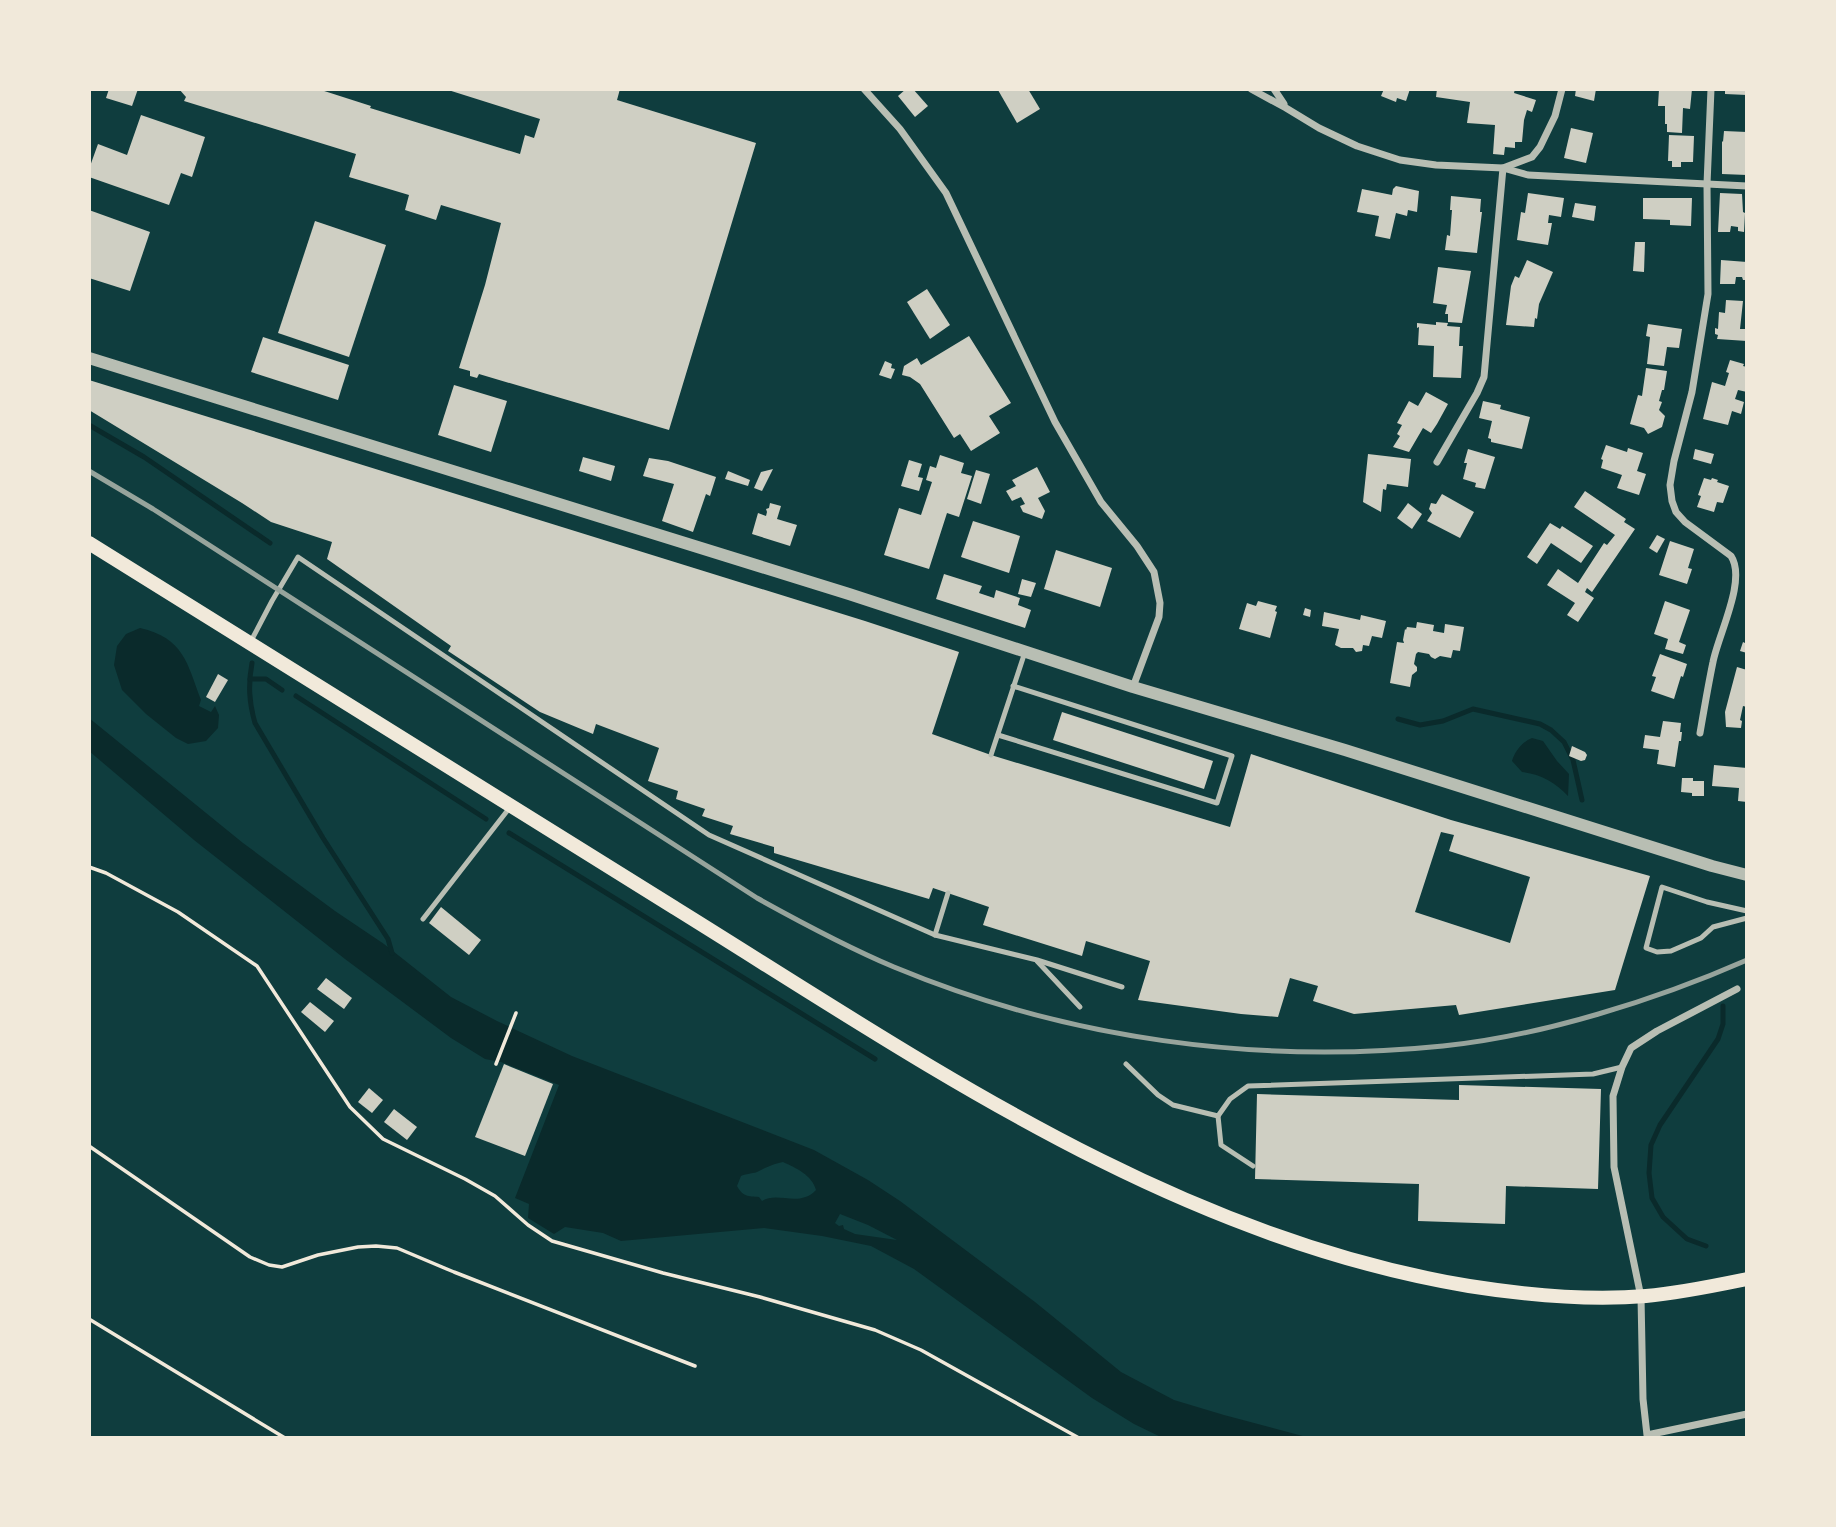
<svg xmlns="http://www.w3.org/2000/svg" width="1836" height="1527" viewBox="0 0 1836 1527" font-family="Mulish,sans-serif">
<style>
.water{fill:#0a2a2b;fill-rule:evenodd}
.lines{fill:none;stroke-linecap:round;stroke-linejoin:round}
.stream{stroke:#0a2a2b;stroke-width:5}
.building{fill:#cfcfc3;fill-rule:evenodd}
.path{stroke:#f1e9da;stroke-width:3.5}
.service{stroke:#b8beb3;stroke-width:5}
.minor{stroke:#b8beb3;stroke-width:7}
.tertiary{stroke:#b8beb3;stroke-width:12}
.secondary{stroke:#f1e9da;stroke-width:14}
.rail{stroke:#97a49c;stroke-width:5}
</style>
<rect width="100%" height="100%" fill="#0f3d3e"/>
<!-- water -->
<g class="water">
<path d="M140 628C184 638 187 663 201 700L199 706 211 712 215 706 219 715 218 728 206 741 188 744 176 738 146 714 122 690 114 665 117 646 126 634Z"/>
<path d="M89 718 243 843 335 911 384 944 451 997 497 1021 572 1056 814 1150 868 1180 900 1201 1035 1302 1121 1372 1174 1400 1224 1415 1310 1438H1163L1134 1424 1092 1398 914 1269 871 1246 822 1236 764 1228 621 1241 603 1233 565 1227 554 1234 528 1218 529 1204 515 1198 559 1085 501 1062 485 1059 451 1038 345 959 194 840 89 751ZM783 1162C796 1168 812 1175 816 1190 799 1208 778 1191 762 1201L759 1197C748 1196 743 1197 737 1186L741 1176C747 1173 754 1174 759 1171 767 1167 773 1164 783 1162ZM840 1214 868 1225 897 1240 855 1234 844 1229 843 1225 839 1226 835 1223Z"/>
<path d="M1532 738 1543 741 1557 761 1569 774 1568 796C1555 782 1540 774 1522 772L1512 761C1515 751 1522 742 1532 738Z"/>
</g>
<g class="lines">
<!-- stream -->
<g class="stream">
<polyline points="89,425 144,457 270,543"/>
<path d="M252 663C248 685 249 702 255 723L323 838 388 939 392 953"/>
<polyline points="250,679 266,679 282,690"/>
<polyline points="296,696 486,819"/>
<polyline points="1398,719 1420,725 1443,721 1473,709 1540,724 1551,730 1564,742 1573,760 1582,800"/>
<polyline points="509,833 875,1059"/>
<polyline points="1706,1246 1687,1239 1663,1217 1652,1198 1649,1173 1651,1145 1660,1125 1718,1039 1723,1024 1723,1006"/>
</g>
</g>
<!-- building -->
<g class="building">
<polygon points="109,89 138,89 132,106 106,98"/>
<polygon points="179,89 318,89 371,106 370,108 520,154 525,135 534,138 540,119 445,89 620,89 617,100 756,143 669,430 479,374 477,378 470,376 470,371 459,368 485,285 501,223 441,205 436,220 405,210 409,195 349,177 356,154 184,101 186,97"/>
<polygon points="906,89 913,89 928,106 915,117 898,96"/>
<polygon points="1000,89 1028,89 1040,109 1017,123 998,90"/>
<polygon points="1384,89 1410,89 1406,101 1397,98 1396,102 1381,96"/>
<polygon points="1437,89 1515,89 1514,93 1536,100 1532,112 1527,110 1524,120 1522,142 1515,142 1515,148 1505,147 1504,155 1493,154 1495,125 1467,123 1470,102 1436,97"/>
<polygon points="1576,89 1596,89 1594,101 1575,96"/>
<polygon points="1659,89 1692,89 1690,109 1683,108 1682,133 1667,132 1667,124 1665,124 1665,106 1658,106"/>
<polygon points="1725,89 1747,89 1747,95 1725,94"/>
<polygon points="141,115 205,137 192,177 181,173 169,205 89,177 89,169 98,144 127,155"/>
<polygon points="1571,128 1593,133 1586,163 1564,158"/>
<polygon points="1724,131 1747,132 1747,175 1722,174 1722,141 1723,142"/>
<polygon points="1669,135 1694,136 1693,162 1681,162 1681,167 1672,167 1672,161 1668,161"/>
<polygon points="1396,186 1419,191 1417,212 1408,210 1407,216 1396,213 1390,239 1375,236 1379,216 1357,212 1362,189 1392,195 1393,189"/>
<polygon points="1528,193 1564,198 1561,217 1549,215 1548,223 1552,223 1548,245 1517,240 1521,212 1525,213"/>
<polygon points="1720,193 1742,194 1743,212 1745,213 1744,232 1738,231 1738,227 1731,226 1730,232 1718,232"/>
<polygon points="1451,196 1481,199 1480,212 1482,212 1477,253 1445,250 1447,235 1450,236 1452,210 1450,210"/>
<polygon points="1643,198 1692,198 1691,226 1670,225 1670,220 1643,219"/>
<polygon points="1575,203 1596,206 1594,221 1572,217"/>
<polygon points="89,210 150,232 130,291 89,278"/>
<polygon points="315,221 386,245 349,357 278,333"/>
<polygon points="1635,242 1645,242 1644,272 1633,271"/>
<polygon points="1527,260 1553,272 1539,304 1537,319 1535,318 1534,327 1506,325 1511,286 1515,276 1519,278"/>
<polygon points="1721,260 1747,262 1747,280 1743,280 1742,277 1736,277 1735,284 1720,284"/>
<polygon points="1438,267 1471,271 1462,323 1448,322 1448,314 1445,314 1447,305 1433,303"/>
<polygon points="927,289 950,325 930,339 907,302"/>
<polygon points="1726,300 1743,301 1740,329 1747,329 1747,341 1717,339 1718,335 1715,334 1715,328 1718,329 1719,312 1725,313"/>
<polygon points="1436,322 1448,323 1447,326 1460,327 1459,346 1463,346 1461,378 1433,377 1434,346 1418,345 1419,327 1417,328 1417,323 1436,325"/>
<polygon points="1648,324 1682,329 1679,348 1667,347 1664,366 1647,364 1650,337 1646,336"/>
<polygon points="969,336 1011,403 989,416 1000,433 971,451 960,434 954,438 920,384 910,377 902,375 904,366 917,358 921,365"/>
<polygon points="263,337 349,365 338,400 251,372"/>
<polygon points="1730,360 1744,364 1743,366 1747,367 1747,392 1738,390 1735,399 1744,402 1741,414 1732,411 1728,425 1703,419 1712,382 1725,386 1729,373 1726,372"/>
<polygon points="885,361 892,364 891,368 895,369 891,379 879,375"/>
<polygon points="1646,368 1667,371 1664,390 1662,390 1659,401 1662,402 1659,410 1665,416 1662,427 1648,434 1644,428 1630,424 1638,395 1642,396"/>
<path d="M89 380 865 621 959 652 932 734 991 755 1230 827 1251 754 1451 820 1650 876 1615 990 1459 1015 1456 1005 1354 1014 1313 1001 1318 986 1290 978 1278 1017 1241 1014 1138 1000 1150 961 1086 941 1082 956 983 925 989 907 933 888 929 899 774 853V847L730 834 733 826 702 816 705 809 676 799 678 791 648 781 659 748 596 724 593 734 540 712 448 651 451 646 327 559 332 542 271 522 242 503 89 410ZM1441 832 1454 835 1449 851 1530 877 1510 943 1415 912Z"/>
<polygon points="454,385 507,401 491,452 438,435"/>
<polygon points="1426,392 1448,404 1437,424 1431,433 1423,428 1409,452 1393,447 1400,436 1397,434 1402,425 1397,423 1409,401 1418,406"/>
<polygon points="1483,401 1501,405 1500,409 1530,417 1522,449 1491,442 1491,439 1488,438 1492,421 1479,418"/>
<polygon points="1606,445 1627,452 1628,448 1643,453 1637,471 1646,474 1639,495 1617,488 1622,475 1601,468 1603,460 1601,459"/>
<polygon points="1468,449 1495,457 1485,489 1475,487 1476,483 1463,479 1467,463 1464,463"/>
<polygon points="1695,449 1714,454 1711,464 1693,459"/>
<polygon points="1368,454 1411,459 1408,487 1387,484 1386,490 1383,489 1381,512 1363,502"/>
<polygon points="940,455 964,463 961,473 972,476 959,517 947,513 929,569 884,555 899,508 921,515 932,482 926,480 930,466 936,468"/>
<polygon points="583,457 615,466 611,481 579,471"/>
<polygon points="649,458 668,461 716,477 710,496 706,494 693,532 662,521 674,484 643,476"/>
<polygon points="909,460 922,464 918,477 923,478 919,491 901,486"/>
<polygon points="1037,467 1050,492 1038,498 1045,511 1042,519 1023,512 1020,506 1025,504 1021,497 1012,501 1006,491 1016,486 1012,480"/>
<polygon points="773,469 762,491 754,488 761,472"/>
<polygon points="976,470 990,474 981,504 967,499"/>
<polygon points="728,471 750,480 748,486 725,479"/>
<polygon points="1704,478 1711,480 1712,478 1718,480 1717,482 1729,486 1723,503 1717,502 1714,512 1697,507 1701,496 1698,495"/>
<polygon points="1585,491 1626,519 1624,522 1635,529 1592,592 1587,588 1585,592 1594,598 1578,622 1567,615 1575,603 1547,585 1558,569 1578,583 1604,543 1607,545 1615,535 1574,507"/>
<polygon points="1442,494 1474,512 1460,538 1427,521 1432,513 1429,509 1431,503 1436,504"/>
<polygon points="770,503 781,506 777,519 797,525 790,546 752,534 758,513 766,516 767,512 766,509 769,508"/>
<polygon points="1408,503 1422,514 1412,529 1397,518"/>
<polygon points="973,521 1020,536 1009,573 961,557"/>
<polygon points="1550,523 1560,529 1562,526 1593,546 1581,563 1551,543 1537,564 1527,557"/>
<polygon points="1657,535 1665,539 1657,553 1649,548"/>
<polygon points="1670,541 1694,549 1688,568 1692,569 1687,584 1659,575"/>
<polygon points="1056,550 1112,568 1100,607 1044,589"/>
<polygon points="944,574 982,586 979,593 994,598 996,590 1020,598 1018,605 1031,610 1025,628 936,599"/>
<polygon points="1022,579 1036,583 1031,597 1018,594"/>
<polygon points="1258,601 1277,606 1275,611 1277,612 1270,638 1239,629 1247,603 1256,606"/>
<polygon points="1665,601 1690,610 1679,642 1686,645 1683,654 1665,649 1668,639 1654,634"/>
<polygon points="1305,608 1311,610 1310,617 1303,615"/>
<polygon points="1324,612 1360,620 1361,615 1386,621 1382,638 1372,636 1369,646 1363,645 1362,651 1356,652 1353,648 1341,648 1335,645 1339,629 1322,626"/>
<polygon points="1417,622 1434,625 1433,631 1444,633 1445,624 1464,627 1460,651 1453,650 1451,658 1440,656 1435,659 1431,657 1429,654 1418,652 1416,654 1414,664 1417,667 1417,671 1412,675 1410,687 1390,683 1397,642 1404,643 1403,640 1405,629 1406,630 1407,627 1416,628"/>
<polygon points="1743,642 1747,644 1747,653 1740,651"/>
<polygon points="1660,654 1687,664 1683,677 1681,676 1674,699 1651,691 1656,677 1652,676"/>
<polygon points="1737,667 1747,670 1747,707 1743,706 1740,720 1742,721 1741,728 1726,727 1725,712"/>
<polygon points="218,674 228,680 215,702 206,697"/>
<polygon points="1062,712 1213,761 1204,789 1053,740"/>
<polygon points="1663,721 1681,723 1680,732 1682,732 1681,741 1679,741 1675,767 1657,764 1659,750 1643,748 1645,735 1660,737"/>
<polygon points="1572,746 1585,752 1587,755 1585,760 1581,761 1569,756"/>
<polygon points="1714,765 1747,768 1747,802 1738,801 1739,788 1712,786"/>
<polygon points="1682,778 1693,778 1693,781 1704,781 1704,796 1692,796 1692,793 1681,792"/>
<polygon points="441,907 481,940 469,955 429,923"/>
<polygon points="326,978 352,998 344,1009 317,989"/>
<polygon points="310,1002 334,1021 325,1032 301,1012"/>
<polygon points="504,1064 553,1084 525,1156 475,1137"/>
<polygon points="1459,1085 1601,1089 1598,1189 1506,1186 1505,1224 1418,1221 1419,1184 1255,1179 1257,1094 1459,1100"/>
<polygon points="369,1088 383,1100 372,1113 358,1102"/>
<polygon points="394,1109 417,1127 407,1140 384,1122"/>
</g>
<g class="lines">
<!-- path -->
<g class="path">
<polyline points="89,867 106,873 178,912 257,966 350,1107 383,1139 465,1179 495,1196 528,1225 552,1241 663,1273 760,1297 875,1330 921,1350 1079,1438"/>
<polyline points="496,1064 516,1013"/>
<polyline points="89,1146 250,1257 269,1265 282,1267 318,1255 358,1247 376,1246 397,1248 454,1272 695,1366"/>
<polyline points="89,1319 285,1438"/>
</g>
<!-- service -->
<g class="service">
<polyline points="250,643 272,601 298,557 709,835 935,935 1037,960 1122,987"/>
<polyline points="998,735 1217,803 1232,756 1013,686"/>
<polyline points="991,755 1025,652"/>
<polyline points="1747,911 1707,902 1662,887 1646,948 1657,952 1671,951 1701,938 1713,927 1747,918"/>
<polyline points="423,919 511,806"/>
<polyline points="935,935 948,893"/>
<polyline points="1037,961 1080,1007"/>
<polyline points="1126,1064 1158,1095 1173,1105 1218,1116 1230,1099 1248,1086 1593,1074 1622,1067"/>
<polyline points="1218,1116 1221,1145 1253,1166"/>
</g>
<!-- minor -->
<g class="minor">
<polyline points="864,89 900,129 946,193 1055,422 1101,502 1137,546 1154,572 1160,603 1159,617 1133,687"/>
<polyline points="1251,89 1286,108 1319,128 1357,146 1400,160 1436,165 1503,168 1532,157 1540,147 1555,116 1562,89"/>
<polyline points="1274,89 1284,104"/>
<polyline points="1437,462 1477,393 1484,377 1503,168 1528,175 1747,186"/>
<path d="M1700 733C1704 710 1708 686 1713 662 1718 635 1747 580 1731 556L1685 522 1676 512 1672 501 1670 485 1674 461 1692 392 1708 294 1707 184 1711 89"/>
<polyline points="1737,989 1657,1031 1631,1048 1622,1067 1613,1096 1614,1167 1641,1297 1643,1399 1647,1435 1747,1414"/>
</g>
<!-- tertiary -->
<polyline class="tertiary" points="89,358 849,594 1133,687 1345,750 1712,866 1747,875"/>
<!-- secondary -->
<path class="secondary" d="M89 543C285 664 480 786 675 908 925 1063 1173 1237 1469 1286 1526 1295 1588 1301 1646 1296 1680 1293 1713 1286 1747 1279"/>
<!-- rail -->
<path class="rail" d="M89 471 153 509 757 898C802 923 847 947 894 967 1067 1039 1256 1065 1443 1046 1541 1036 1656 1000 1747 960"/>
</g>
<!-- border -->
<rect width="1836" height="1527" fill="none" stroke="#f1e9da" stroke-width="182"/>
</svg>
